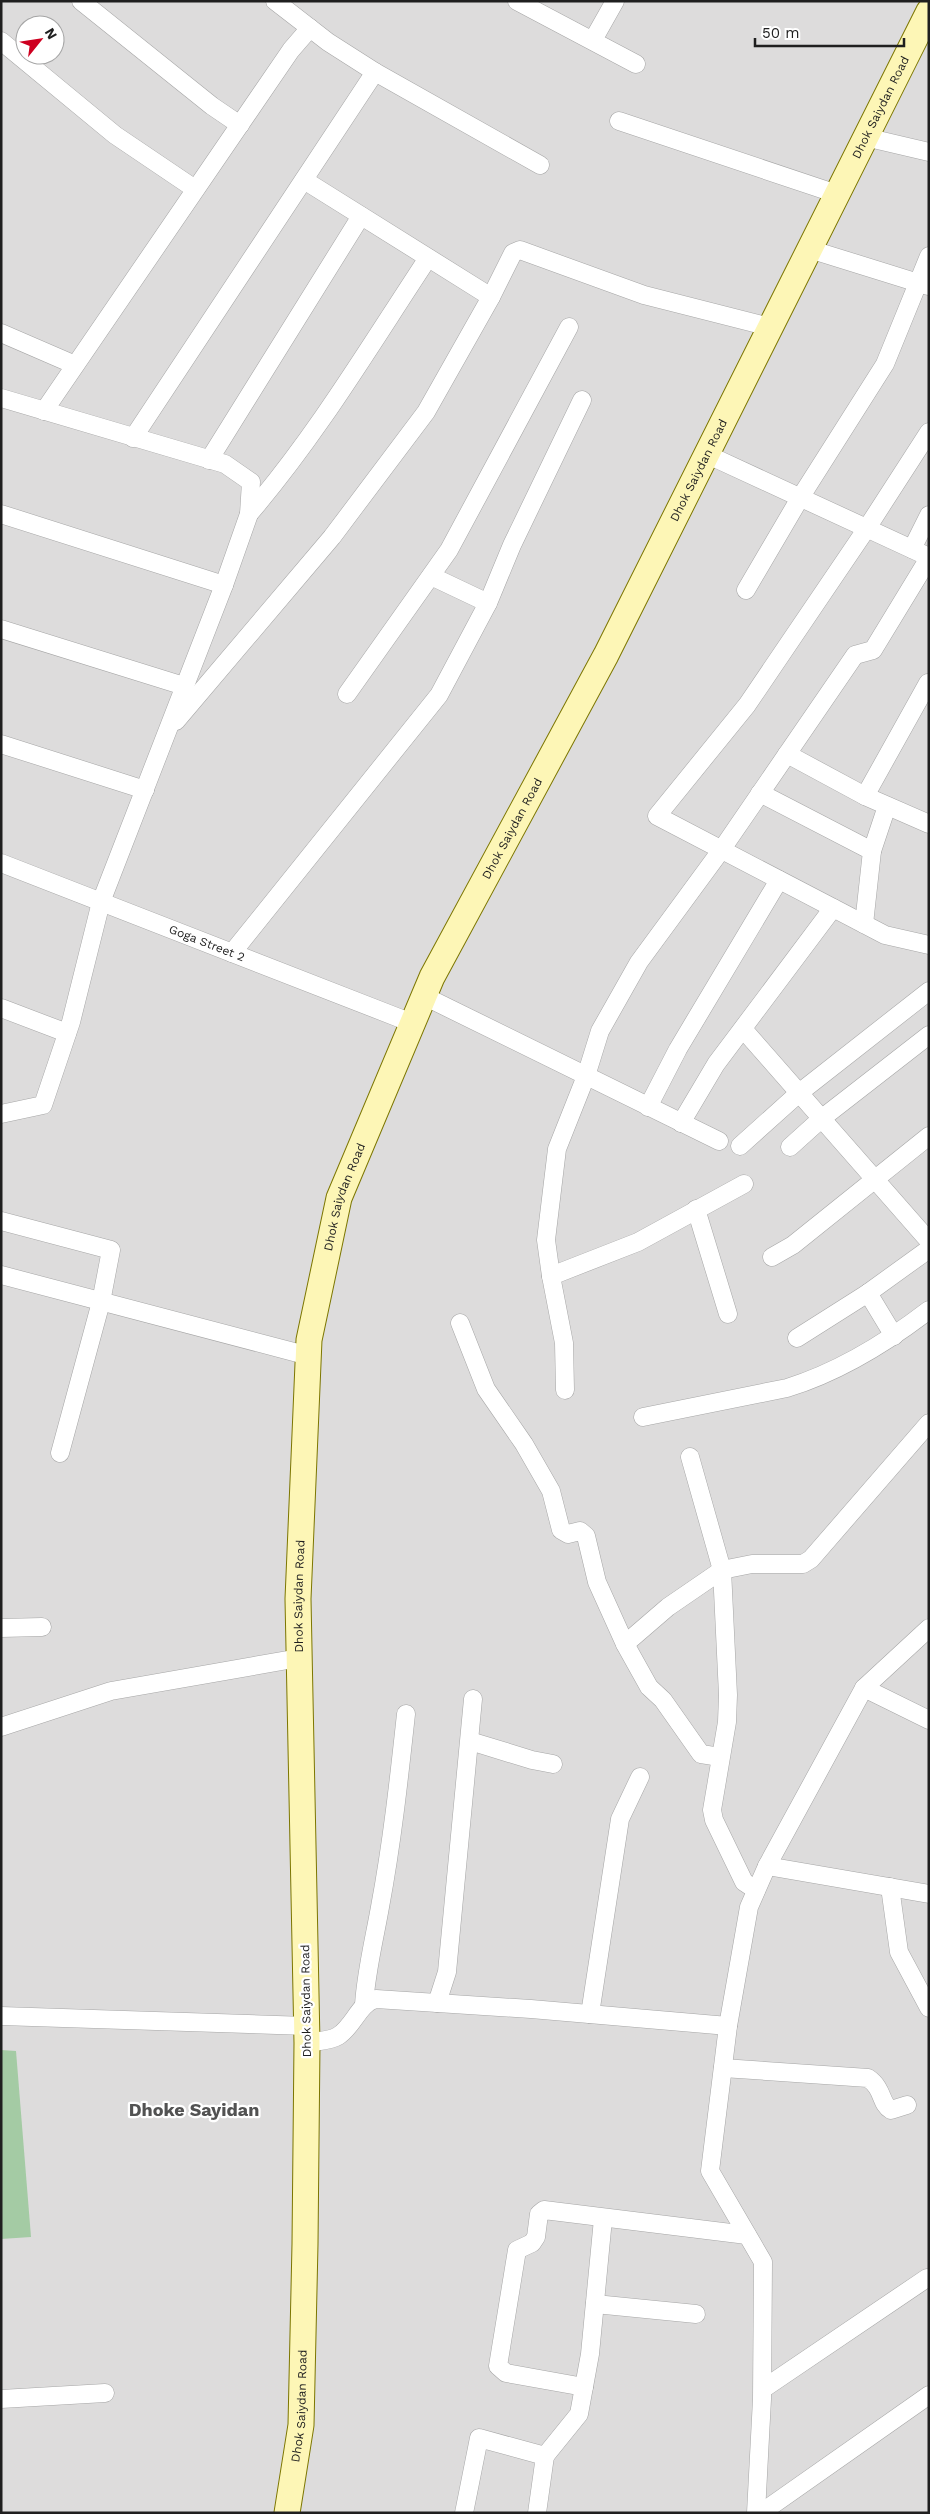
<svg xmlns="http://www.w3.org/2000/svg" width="930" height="2514" viewBox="0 0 930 2514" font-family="'Work Sans',sans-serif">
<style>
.residential{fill:#dddcdc;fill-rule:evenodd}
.cemetery{fill:#a4cba4}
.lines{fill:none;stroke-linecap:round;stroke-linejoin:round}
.street-casing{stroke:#a6a6a6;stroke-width:19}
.secondary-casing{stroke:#7c7600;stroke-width:27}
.street{stroke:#fff;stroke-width:18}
.secondary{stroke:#fdf6b6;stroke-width:25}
.labels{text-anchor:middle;stroke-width:4.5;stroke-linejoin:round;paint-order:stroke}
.street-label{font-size:12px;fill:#1f1f1f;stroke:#fff}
.district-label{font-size:18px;font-weight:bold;fill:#525252;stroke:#fff}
</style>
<rect width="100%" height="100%" fill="#f0ebe5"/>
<!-- residential -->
<path class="residential" d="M1 1H929V2513H1ZM25 25H55V55H25Z"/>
<!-- cemetery -->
<polygon class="cemetery" points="1,2050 16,2051 31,2237 1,2239"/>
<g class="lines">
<defs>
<g id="street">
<polyline points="81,1 212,106 240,125"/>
<polyline points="275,1 328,42 375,72 540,165"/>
<polyline points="517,1 636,64"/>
<polyline points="593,40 615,1"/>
<polyline points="1,41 115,135 195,189"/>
<polyline points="619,121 837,194"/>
<polyline points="865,137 929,152"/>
<polyline points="304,180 491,297"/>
<polyline points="809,249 928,286"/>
<polyline points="1,333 75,365"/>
<polyline points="1,398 225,464 251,482 249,514 224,585 101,902 71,1022 43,1105 1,1114"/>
<polyline points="44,411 291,50 310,28"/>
<polyline points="929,432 867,528 747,705 657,816 885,935 929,945"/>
<polyline points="133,438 375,72"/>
<polyline points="706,454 929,557"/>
<polyline points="209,460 361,216"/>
<polyline points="1,514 224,585"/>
<path d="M249 514C317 435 371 344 428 258"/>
<polyline points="912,549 929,515"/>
<polyline points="431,576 488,603"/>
<polyline points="746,590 800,498 885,364 929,256"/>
<polyline points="1,629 184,686"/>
<polyline points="928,683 865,796 929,824"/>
<polyline points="347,694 449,550 569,327"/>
<polyline points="176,721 332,537 426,412 491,297 513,253 520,250 644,295 770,327"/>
<polyline points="1,744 145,790"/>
<polyline points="787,754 865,796"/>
<polyline points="760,793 872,851 864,924"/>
<polyline points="872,851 887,806"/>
<path id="s1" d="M1 863 412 1023"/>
<polyline points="232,953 439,695 488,603 512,545 582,400"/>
<polyline points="424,996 719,1141"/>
<polyline points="1,1008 67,1033"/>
<polyline points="743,1029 929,1241"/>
<polyline points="648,1107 678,1049 779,880"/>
<polyline points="681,1123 716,1064 833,908"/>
<polyline points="740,1146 799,1093 929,991"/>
<polyline points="790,1147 821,1119 929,1035"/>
<polyline points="696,1209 728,1314"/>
<polyline points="1,1221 111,1250 101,1302 60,1453"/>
<polyline points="772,1257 793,1245 929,1136"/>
<polyline points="1,1275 309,1356"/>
<polyline points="551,1276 638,1242 744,1184"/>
<polyline points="868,1293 894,1336"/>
<polyline points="460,1323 486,1389 524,1444 551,1491 561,1530 568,1534 580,1531 586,1536 597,1582 625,1644 649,1687 663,1700 701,1754 720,1757"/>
<polyline points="797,1338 868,1293 929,1249"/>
<polyline points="565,1390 564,1343 551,1276 546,1240 557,1149 586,1076 600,1031 639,962 722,849 855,655 873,650 929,558"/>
<path d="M643 1417 787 1388C839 1372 886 1343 929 1310"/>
<polyline points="690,1457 722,1570 728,1695 727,1722 712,1810 714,1820 744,1882 756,1890"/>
<polyline points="1,1628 42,1627"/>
<polyline points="929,1628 864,1688 767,1866 929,1894"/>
<polyline points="625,1644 668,1607 722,1570 752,1564 803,1564 811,1559 929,1423"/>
<polyline points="864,1688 929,1720"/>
<polyline points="1,1727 111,1691 299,1658"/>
<polyline points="470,1741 532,1760 553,1764"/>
<polyline points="890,1887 899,1952 929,2008"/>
<polyline points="437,2003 447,1972 473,1699"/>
<path d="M364 2005C366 1972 374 1941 380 1907 392 1843 399 1779 406 1714"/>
<polyline points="590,2014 620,1819 640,1777"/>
<polyline points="1,2016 307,2026"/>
<path d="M307 2043C316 2041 330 2041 338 2036 354 2026 359 2003 376 1999L531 2009 728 2026"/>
<path d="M723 2068 868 2078C884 2089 880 2104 891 2110L907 2105"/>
<polyline points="595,2304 696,2314"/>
<polyline points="584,2387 506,2373 498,2366 517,2250 532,2243 536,2237 539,2214 544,2210 747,2235"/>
<polyline points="763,2389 927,2278"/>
<polyline points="1,2399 105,2393"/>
<polyline points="545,2456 579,2414 590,2354 603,2219"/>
<polyline points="464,2513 479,2438 545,2456 537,2513"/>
<polyline points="756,2513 762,2399 763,2262 710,2171 728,2026 749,1907 767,1866"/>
<polyline points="761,2513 929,2395"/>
</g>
<g id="secondary">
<path id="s2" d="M287 2513 301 2425 305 2244 307 2043 298 1599 309 1340 339 1198 432 977 606 655 929 11"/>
</g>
</defs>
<!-- street casing -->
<use href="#street" class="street-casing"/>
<!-- secondary casing -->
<use href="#secondary" class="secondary-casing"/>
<!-- street -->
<use href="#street" class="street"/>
<!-- secondary -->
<use href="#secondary" class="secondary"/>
</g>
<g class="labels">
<!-- street labels -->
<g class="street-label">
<text dy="4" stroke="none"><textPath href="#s2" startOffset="2538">Dhok Saiydan Road</textPath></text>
<text dy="4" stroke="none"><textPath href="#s2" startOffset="2132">Dhok Saiydan Road</textPath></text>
<text dy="4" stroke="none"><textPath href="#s2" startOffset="1728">Dhok Saiydan Road</textPath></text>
<text dy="4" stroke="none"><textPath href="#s1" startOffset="221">Goga Street 2</textPath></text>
<text dy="4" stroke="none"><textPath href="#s2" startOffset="1322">Dhok Saiydan Road</textPath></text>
<text dy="4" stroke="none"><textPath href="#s2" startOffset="918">Dhok Saiydan Road</textPath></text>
<text transform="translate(306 2001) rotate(-91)" y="4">Dhok Saiydan Road</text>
<text dy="4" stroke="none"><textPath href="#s2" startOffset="108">Dhok Saiydan Road</textPath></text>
</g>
<!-- district labels -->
<g class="district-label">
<text x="194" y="2116">Dhoke Sayidan</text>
</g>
</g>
<!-- border -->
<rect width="930" height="2514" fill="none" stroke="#1f1f1f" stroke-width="5"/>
<!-- north arrow -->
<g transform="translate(40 40) rotate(60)"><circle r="24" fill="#ffffff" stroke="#a5a5a5"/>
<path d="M0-4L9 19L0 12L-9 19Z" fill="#ce0020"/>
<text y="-8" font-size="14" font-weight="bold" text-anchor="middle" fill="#1f1f1f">N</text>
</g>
<!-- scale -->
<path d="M755 38v8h149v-8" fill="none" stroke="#1f1f1f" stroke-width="2.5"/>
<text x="762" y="38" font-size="15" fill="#1f1f1f" stroke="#ffffff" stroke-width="4" paint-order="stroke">50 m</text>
</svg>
